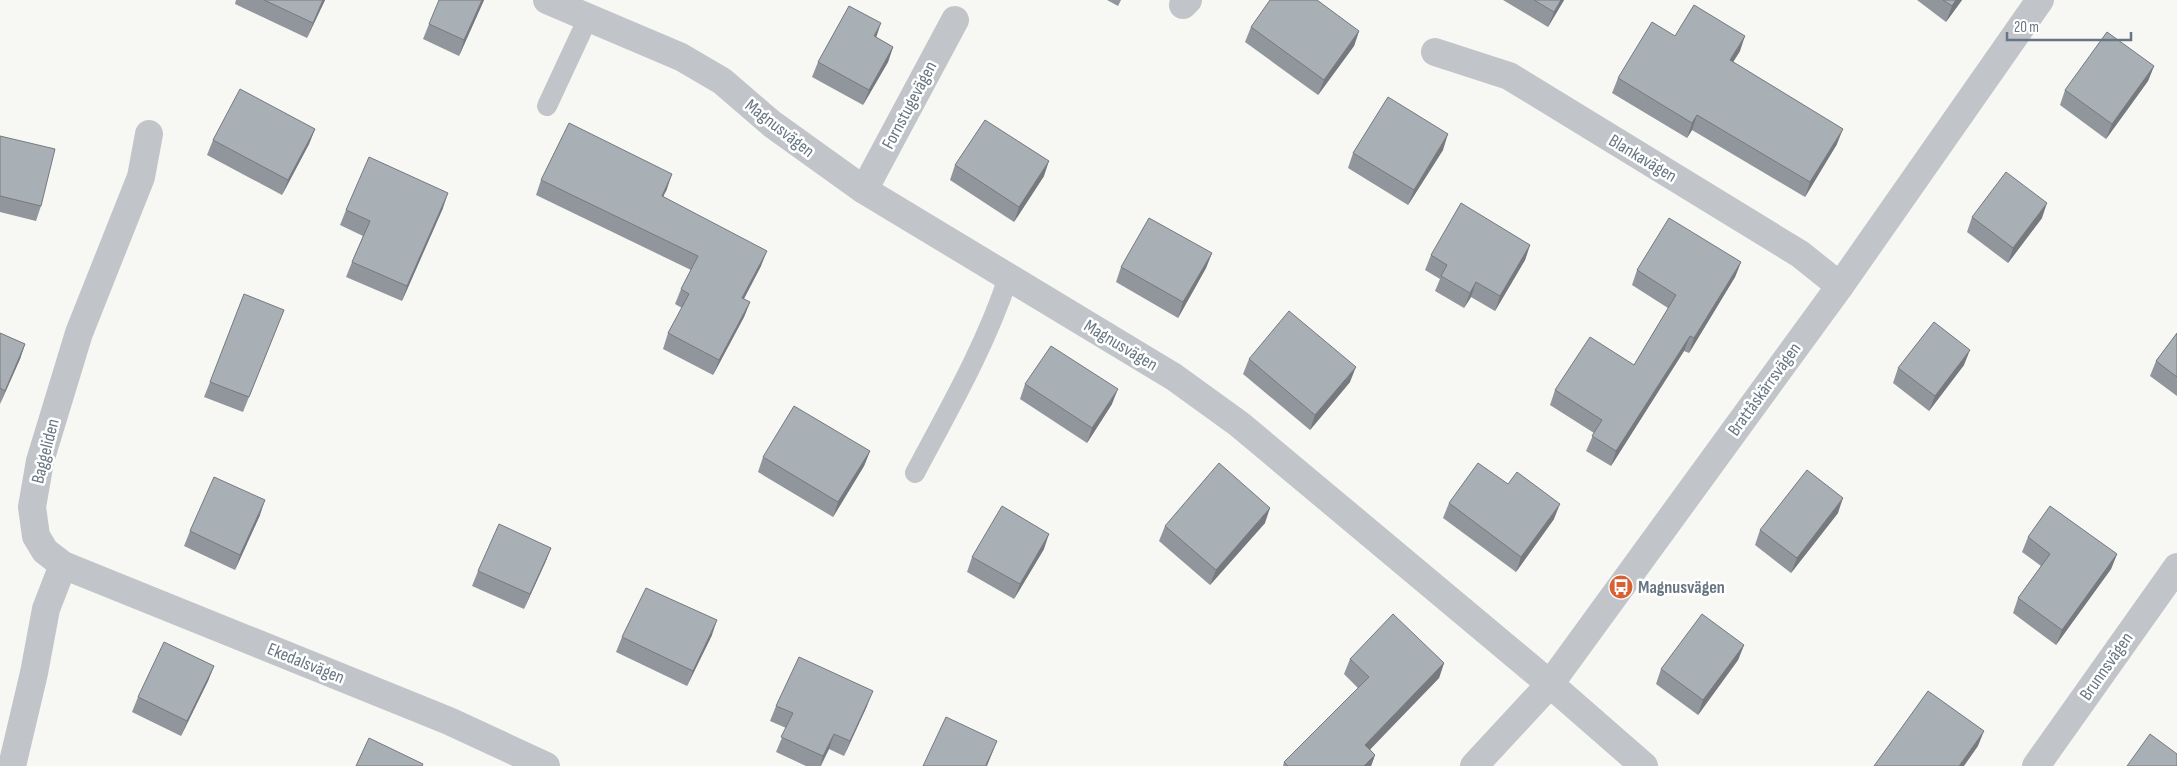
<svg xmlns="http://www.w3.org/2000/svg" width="2177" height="766" viewBox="0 0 2177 766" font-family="'Sofia Sans Condensed',sans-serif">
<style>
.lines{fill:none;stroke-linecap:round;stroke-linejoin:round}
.service{stroke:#c1c4c8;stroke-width:20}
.minor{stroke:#c1c4c8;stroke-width:28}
.tertiary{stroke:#c1c4c8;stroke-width:28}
.wall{fill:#90969c}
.shaded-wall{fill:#767a7f}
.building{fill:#a8afb5;stroke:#767a7f}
.labels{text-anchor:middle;stroke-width:5;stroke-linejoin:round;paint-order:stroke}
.street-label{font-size:18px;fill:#687683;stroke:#fff}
.poi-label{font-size:18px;font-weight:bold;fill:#687683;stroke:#fff;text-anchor:start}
</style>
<rect width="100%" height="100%" fill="#f7f7f4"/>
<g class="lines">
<!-- service -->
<g class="service">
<polyline points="547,106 588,18"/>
<path d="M915 473C949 409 985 347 1008 278"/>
</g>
<!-- minor -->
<g class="minor">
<polyline points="547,0 681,57 722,81 772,124 864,190 1174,377 1239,424 1550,684 1644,766"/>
<polyline points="1183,5 1188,0"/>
<polyline points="1435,52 1509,76 1800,254 1840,286"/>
<polyline points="149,134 141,177 79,333 40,461 32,507 36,536 45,551 63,565 449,721 546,766"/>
<polyline points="864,190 955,20"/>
<polyline points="12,766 34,673 46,609 63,565"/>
<polyline points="2036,766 2177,567"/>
</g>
<!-- tertiary -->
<polyline class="tertiary" points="1474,766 1550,684 1840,286 2040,0"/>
</g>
<!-- wall -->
<g class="wall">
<polygon points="236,0 325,0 307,38 235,4"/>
<polygon points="484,0 459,56 423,39 429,24"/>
<polygon points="1107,0 1121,0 1118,6"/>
<polygon points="1503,0 1564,0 1548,27"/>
<polygon points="1917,0 1962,0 1946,22"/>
<polygon points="1251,27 1359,31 1354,46 1318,95 1245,42"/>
<polygon points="1675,36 1740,51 1733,62 1837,144 1805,197 1692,130 1687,138 1612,93 1618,78"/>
<polygon points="876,37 893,47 888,62 863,105 812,77 818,62"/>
<polygon points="2154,66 2148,81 2106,139 2060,105 2065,90"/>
<polygon points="315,129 309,144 282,195 207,155 213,140"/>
<polygon points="0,136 41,206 36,221 0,212"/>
<polygon points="1443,150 1408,205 1348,168 1353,153"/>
<polygon points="955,165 1044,176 1014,222 950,180"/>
<polygon points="541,180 667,189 663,196 761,266 744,299 750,302 744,317 713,375 663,349 668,333 682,308 675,304 681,289 691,270 536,195"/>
<polygon points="443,208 402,301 346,277 352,262 363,236 340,225 346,210"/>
<polygon points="1972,217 2042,218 2008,263 1967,232"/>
<polygon points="1530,245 1525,260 1495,311 1471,297 1464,308 1435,291 1440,279 1425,270 1431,255"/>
<polygon points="1212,253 1206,268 1178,318 1116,282 1121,267"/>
<polygon points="1741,262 1735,277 1689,353 1684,351 1611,466 1586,451 1594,433 1550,405 1555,390 1634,365 1668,308 1632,285 1637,270"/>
<polygon points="284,310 243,412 204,397 210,382"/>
<polygon points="0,333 25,344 20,359 0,404"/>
<polygon points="2177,333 2177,396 2150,376 2156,361"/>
<polygon points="1249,359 1350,382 1310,430 1243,374"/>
<polygon points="1964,365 1929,411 1893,383 1898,368"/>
<polygon points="1025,384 1112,404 1087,443 1020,399"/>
<polygon points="870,451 864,466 833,517 758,472 763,457"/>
<polygon points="1449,503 1554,519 1516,572 1443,518"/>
<polygon points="1838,513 1791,573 1755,545 1760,530"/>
<polygon points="260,515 235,570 184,546 190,531"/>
<polygon points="1265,523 1210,585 1159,541 1165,526"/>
<polygon points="2028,537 2117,554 2111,569 2056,645 2013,613 2018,598 2041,566 2022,552"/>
<polygon points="551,548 545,563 524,609 472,586 478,571"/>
<polygon points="1044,549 1014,599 967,572 972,557"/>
<polygon points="712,635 687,686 616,652 622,637"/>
<polygon points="1744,645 1738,660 1698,715 1656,684 1661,669"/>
<polygon points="1350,659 1444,663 1439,678 1370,749 1375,755 1371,766 1283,766 1284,762 1358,688 1344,674"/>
<polygon points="214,666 208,681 181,736 132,712 138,697"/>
<polygon points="776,706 867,706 844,756 829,749 821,766 806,766 776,752 786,728 770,721"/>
</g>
<!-- shaded-wall -->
<g class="shaded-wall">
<polygon points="323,0 325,0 307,38 313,23"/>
<polygon points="482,0 484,0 459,56 464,40"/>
<polygon points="1561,0 1564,0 1548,27 1554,12"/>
<polygon points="1956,0 1962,0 1946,22 1952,6"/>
<polygon points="881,23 876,38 874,36"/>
<polygon points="1359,31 1354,46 1318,95 1324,80"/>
<polygon points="1745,36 1740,51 1725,75 1730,60"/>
<polygon points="893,47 888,62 863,105 869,90"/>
<polygon points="2154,66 2148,81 2106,139 2112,124"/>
<polygon points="1697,115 1692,130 1687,138 1692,123"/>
<polygon points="315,129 309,144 282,195 288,180"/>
<polygon points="1843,129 1837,144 1805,197 1810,182"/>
<polygon points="1448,134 1443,150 1408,205 1414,190"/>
<polygon points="1049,161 1044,176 1014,222 1019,207"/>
<polygon points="672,174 667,189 656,211 662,196"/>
<polygon points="448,193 443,208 402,301 407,286"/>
<polygon points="2047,203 2042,218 2008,263 2013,248"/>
<polygon points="1530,245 1525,260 1495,311 1500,296"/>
<polygon points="767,251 761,266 736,313 742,298"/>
<polygon points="1212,253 1206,268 1178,318 1183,302"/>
<polygon points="1741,262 1735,277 1689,353 1694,338"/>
<polygon points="1476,282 1471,297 1464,308 1470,293"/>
<polygon points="750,302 744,317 713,375 719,360"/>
<polygon points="1690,336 1684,351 1611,466 1616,451"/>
<polygon points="25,344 20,359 0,404 5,391"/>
<polygon points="1970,350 1964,365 1929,411 1935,396"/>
<polygon points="1356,367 1350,382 1310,430 1315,415"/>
<polygon points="1118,389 1112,404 1087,443 1092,428"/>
<polygon points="870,451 864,466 833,517 838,502"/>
<polygon points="1843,498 1838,513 1791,573 1797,558"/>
<polygon points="265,500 260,515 235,570 240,555"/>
<polygon points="1560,504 1554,519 1516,572 1521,557"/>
<polygon points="1270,508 1265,523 1210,585 1216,570"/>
<polygon points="1049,534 1044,549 1014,599 1020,584"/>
<polygon points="551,548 545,563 524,609 530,594"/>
<polygon points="2117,554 2111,569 2056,645 2062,630"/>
<polygon points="717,620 712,635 687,686 693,671"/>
<polygon points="1744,645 1738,660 1698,715 1703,700"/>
<polygon points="1444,663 1439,678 1360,760 1365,745"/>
<polygon points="214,666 208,681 181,736 187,721"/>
<polygon points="873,691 867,706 844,756 850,741"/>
<polygon points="1984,731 1978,746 1964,766 1959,766"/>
<polygon points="834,734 829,749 820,766 823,756"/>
<polygon points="997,741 987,766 985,766"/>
<polygon points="1375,755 1371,766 1364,766"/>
</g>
<!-- building -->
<g class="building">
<polygon points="264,0 323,0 313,23"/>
<polygon points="439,0 482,0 464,40 429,24"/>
<polygon points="1270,0 1317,0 1359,31 1324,80 1251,27"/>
<polygon points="1534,0 1561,0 1554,12"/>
<polygon points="1943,0 1956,0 1952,6"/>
<polygon points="1694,5 1745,36 1730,60 1843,129 1810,182 1697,115 1692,123 1618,78 1652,22 1675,36"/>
<polygon points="849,6 881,23 874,36 893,47 869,90 818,62"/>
<polygon points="2107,32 2154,66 2112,124 2065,90"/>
<polygon points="240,89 315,129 288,180 213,140"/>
<polygon points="1388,97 1448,134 1414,190 1353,153"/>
<polygon points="985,120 1049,161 1019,207 955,165"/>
<polygon points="569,123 672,174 662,196 767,251 742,298 750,302 719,360 668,333 689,294 681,289 698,256 541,180"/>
<polygon points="0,136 55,149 41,206 0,196"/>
<polygon points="369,157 448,193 407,286 352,262 370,221 346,210"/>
<polygon points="2006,172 2047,203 2013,248 1972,217"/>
<polygon points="1461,203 1530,245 1500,296 1476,282 1470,293 1441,276 1447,265 1431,255"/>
<polygon points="1149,218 1212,253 1183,302 1121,267"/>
<polygon points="1669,218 1741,262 1694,338 1690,336 1616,451 1592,436 1602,420 1555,390 1590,337 1634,365 1676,295 1637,270"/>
<polygon points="244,294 284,310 249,397 210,382"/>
<polygon points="1289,311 1356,367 1315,415 1249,359"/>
<polygon points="1934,322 1970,350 1935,396 1898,368"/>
<polygon points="0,333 25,344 5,391 0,388"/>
<polygon points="2177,333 2177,377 2156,361"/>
<polygon points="1051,346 1118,389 1092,428 1025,384"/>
<polygon points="794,406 870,451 838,502 763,457"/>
<polygon points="1219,463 1270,508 1216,570 1165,526"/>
<polygon points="1478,463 1508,484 1517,472 1560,504 1521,557 1449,503"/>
<polygon points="1807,470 1843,498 1797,558 1760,530"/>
<polygon points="214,477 265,500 240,555 190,531"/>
<polygon points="1002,506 1049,534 1020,584 972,557"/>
<polygon points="2050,506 2117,554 2062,630 2018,598 2050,554 2028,537"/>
<polygon points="499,524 551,548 530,594 478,571"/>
<polygon points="646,588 717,620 693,671 622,637"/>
<polygon points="1393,614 1444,663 1365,745 1375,755 1364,766 1288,766 1284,762 1369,677 1350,659"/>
<polygon points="1702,614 1744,645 1703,700 1661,669"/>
<polygon points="164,642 214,666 187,721 138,697"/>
<polygon points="799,657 873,691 850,741 834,734 823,756 781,737 793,713 776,706"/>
<polygon points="1928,691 1984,731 1959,766 1874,766"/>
<polygon points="946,717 997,741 986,765 987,766 923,766"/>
<polygon points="2150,734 2177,754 2177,766 2127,766"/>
<polygon points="369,738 423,764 422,766 356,766"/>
</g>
<!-- icons -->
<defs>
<symbol id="bus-disc" viewBox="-11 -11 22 22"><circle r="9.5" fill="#d86133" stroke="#fff"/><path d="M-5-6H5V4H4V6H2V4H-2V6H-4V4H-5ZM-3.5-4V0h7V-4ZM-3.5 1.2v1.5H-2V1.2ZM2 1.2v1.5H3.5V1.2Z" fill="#fff"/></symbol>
</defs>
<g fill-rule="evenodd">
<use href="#bus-disc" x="1607" y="573" width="28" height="28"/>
</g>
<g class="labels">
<!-- street labels -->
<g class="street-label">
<text transform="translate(909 105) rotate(-62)" y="6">Fornstugevägen</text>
<text transform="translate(780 128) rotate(38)" y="6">Magnusvägen</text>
<text transform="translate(1643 158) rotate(31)" y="6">Blankavägen</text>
<text transform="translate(1121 345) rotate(31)" y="6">Magnusvägen</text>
<text transform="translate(1764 389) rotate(-54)" y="6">Brattåskärrsvägen</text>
<text transform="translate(45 451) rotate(-76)" y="6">Baggeliden</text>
<text transform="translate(306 663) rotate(22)" y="6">Ekedalsvägen</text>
<text transform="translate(2106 666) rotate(-55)" y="6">Brunnsvägen</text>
</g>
<!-- poi labels -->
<g class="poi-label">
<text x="1638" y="593">Magnusvägen</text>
</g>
</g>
<!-- scale -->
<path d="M2007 32v8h124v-8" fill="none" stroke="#687683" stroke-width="2.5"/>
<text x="2014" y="32" font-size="15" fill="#687683" stroke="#ffffff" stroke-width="4" paint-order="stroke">20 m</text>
</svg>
